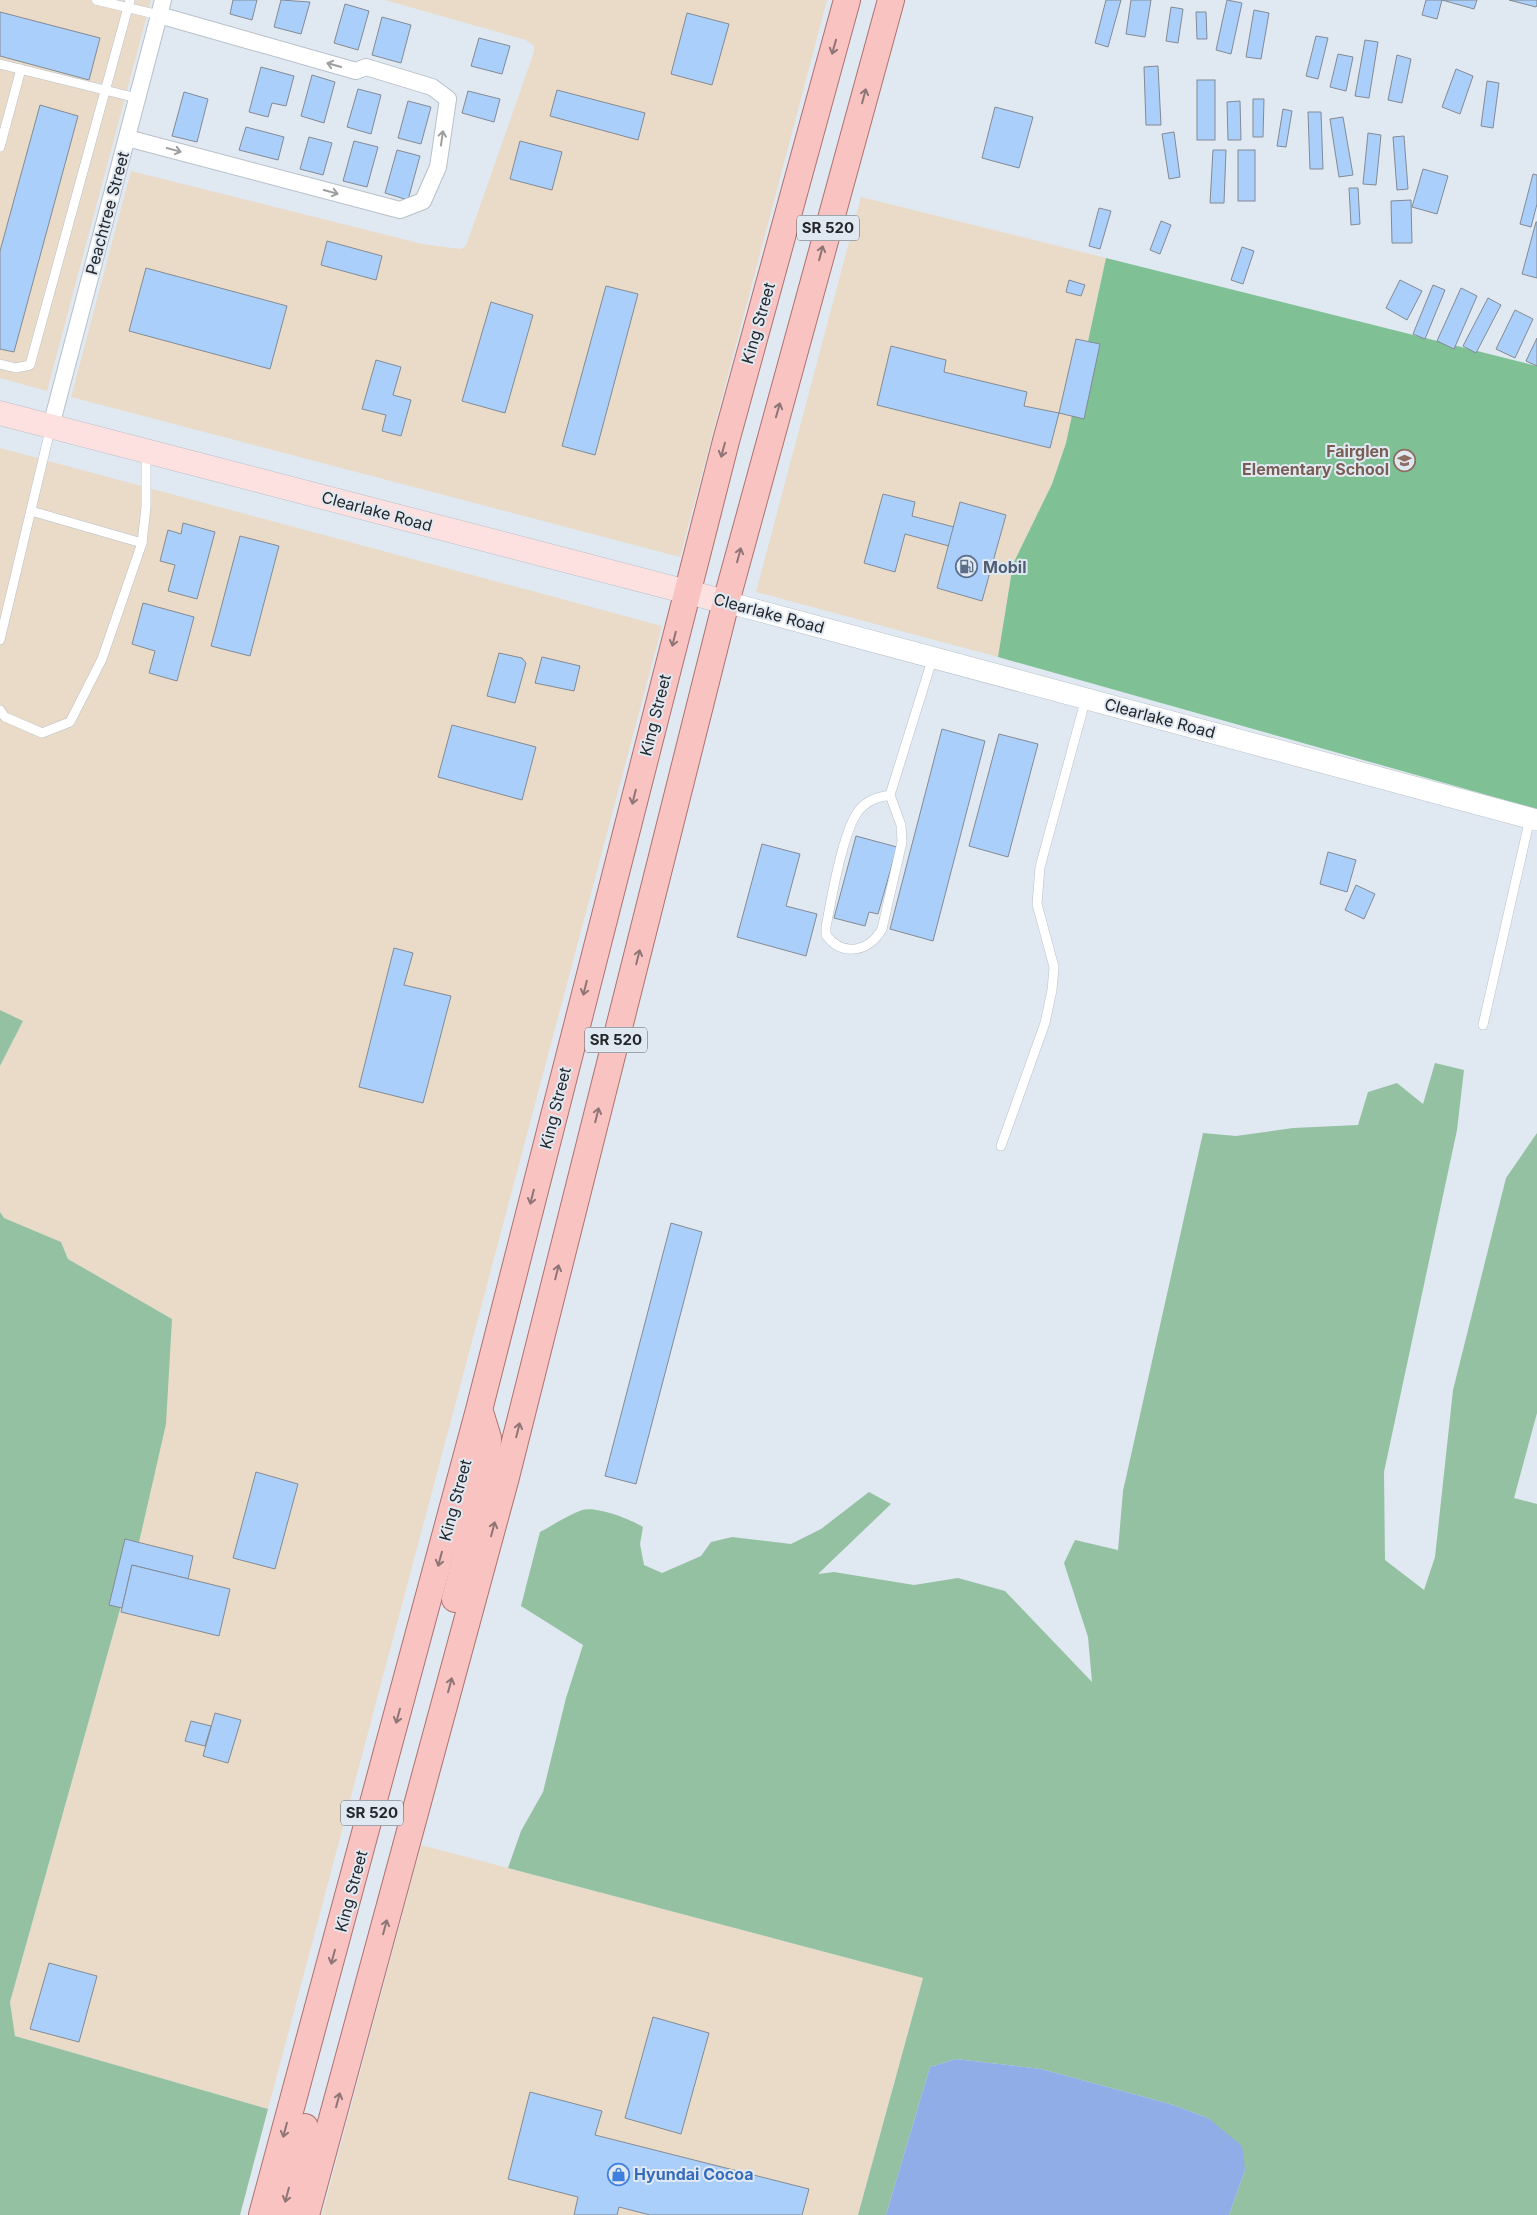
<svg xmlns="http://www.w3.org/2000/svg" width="1537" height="2215" viewBox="0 0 1537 2215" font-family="Inter,sans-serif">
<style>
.commercial{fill:#e9dbc7}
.green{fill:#95c1a3}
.forest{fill:#7fc095}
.water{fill:#90ade7}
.building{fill:#abcffb;stroke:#838a93}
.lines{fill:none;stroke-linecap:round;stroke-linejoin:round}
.service-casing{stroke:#b8c0c9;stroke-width:10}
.minor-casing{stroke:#b8c0c9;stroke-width:18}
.tertiary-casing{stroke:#b8c0c9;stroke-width:22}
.secondary-casing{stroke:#b8c0c9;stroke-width:25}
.primary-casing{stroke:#ac7271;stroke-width:28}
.service{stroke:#fff;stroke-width:9}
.minor{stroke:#fff;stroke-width:16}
.tertiary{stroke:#fff;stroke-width:21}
.secondary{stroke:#fce1e0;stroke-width:24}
.primary{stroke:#f9c3c1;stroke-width:26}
.oneway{stroke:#8e7576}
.oneway2{stroke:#9c9ea0}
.labels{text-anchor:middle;stroke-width:4;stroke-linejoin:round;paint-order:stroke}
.shield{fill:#e0e8f1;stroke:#5c6166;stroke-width:1}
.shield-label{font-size:15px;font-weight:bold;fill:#24272b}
.street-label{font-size:16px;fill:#24272b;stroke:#e0e8f1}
.education-label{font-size:16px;font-weight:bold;fill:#785e54;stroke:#e0e8f1;text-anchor:end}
.service-label{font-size:16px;font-weight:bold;fill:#4e5e75;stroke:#e0e8f1;text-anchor:start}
.shop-label{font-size:16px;font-weight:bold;fill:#366cbe;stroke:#e0e8f1;text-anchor:start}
</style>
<rect width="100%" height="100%" fill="#e0e8f1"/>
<!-- commercial -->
<g class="commercial">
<polygon points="0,0 151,0 47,391 0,378"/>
<polygon points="385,0 827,0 680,557 71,397 131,171 422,244 460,249 466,246 534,52 534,46 526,40"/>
<polygon points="861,197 1106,258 1066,443 1052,484 1013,564 998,657 756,592"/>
<polygon points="0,448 662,626 268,2109 15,2036 10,2002 140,1538 172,1319 68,1259 61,1242 4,1218 0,1212 0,1066 23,1021 0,1010"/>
<polygon points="421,1845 923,1978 858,2215 322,2215"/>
</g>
<!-- green -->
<g class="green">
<polygon points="0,1010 23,1021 0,1066"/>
<path d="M1435 1063 1464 1070 1457 1130 1384 1472 1385 1560 1424 1590 1435 1557 1453 1390 1506 1178 1537 1133V1413L1514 1498 1537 1504V2215H1229L1245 2170 1208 2118 1170 2104 1041 2069 956 2059 930 2067 886 2215H858L923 1978 508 1868 521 1831 543 1792 566 1698 583 1645 521 1606 540 1532C553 1525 568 1515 582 1510 597 1506 630 1519 643 1527L640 1544 644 1565 662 1573 701 1556 711 1542 732 1537 791 1544 821 1529 869 1492 891 1504 818 1574 834 1572 914 1585 958 1578 1005 1591 1092 1682 1088 1637 1064 1563 1075 1540 1118 1550 1123 1491 1203 1133 1236 1136 1293 1128 1358 1125 1368 1092 1397 1083 1423 1104Z"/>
<polygon points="0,1212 4,1218 61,1242 68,1259 172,1319 166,1424 140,1538 10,2002 15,2036 268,2109 240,2215 0,2215"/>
</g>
<!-- forest -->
<polygon class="forest" points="1106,258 1537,366 1537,809 998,657 1013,564 1052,484 1066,443"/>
<!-- water -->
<polygon class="water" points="956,2059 1041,2069 1170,2104 1208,2118 1242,2146 1245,2170 1229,2215 886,2215 930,2067"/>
<!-- building -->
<g class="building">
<polygon points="233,0 257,0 252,20 230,14"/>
<polygon points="281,0 310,2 301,34 274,27"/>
<polygon points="1106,0 1121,0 1108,47 1095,43"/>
<polygon points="1131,0 1151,0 1145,37 1126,34"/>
<polygon points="1227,0 1242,3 1231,54 1216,50"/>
<polygon points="1426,0 1442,0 1437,19 1422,15"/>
<polygon points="1442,0 1477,0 1474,9"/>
<polygon points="1509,0 1537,0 1537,5 1536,7"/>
<polygon points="345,4 369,11 358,50 334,43"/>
<polygon points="1171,7 1183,9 1178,43 1166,41"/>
<polygon points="1254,10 1269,13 1261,59 1246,57"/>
<polygon points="0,12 100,38 89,80 0,56"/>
<polygon points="1196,12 1206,12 1207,39 1197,39"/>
<polygon points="687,13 729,24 712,85 671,74"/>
<polygon points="382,17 411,25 401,63 372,55"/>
<polygon points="1316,36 1328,38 1318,79 1306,76"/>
<polygon points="479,38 510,46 502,74 471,66"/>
<polygon points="1365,40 1378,42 1369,98 1355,96"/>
<polygon points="1338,54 1353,57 1346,91 1330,87"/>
<polygon points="1397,55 1411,59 1402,103 1388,100"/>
<polygon points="1158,66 1161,125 1146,125 1144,67"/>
<polygon points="261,67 294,76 286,106 272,103 268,117 249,112"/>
<polygon points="1456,69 1473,76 1460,114 1442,107"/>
<polygon points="312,75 335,82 324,123 301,116"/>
<rect x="1197" y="80" width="18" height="60"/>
<polygon points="1487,81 1499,83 1493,128 1481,126"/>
<polygon points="358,89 381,95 371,134 347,127"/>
<polygon points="557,90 645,113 638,140 550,116"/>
<polygon points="468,91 500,99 494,122 462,113"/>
<polygon points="184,92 208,99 197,142 172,136"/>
<polygon points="1253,99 1264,99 1263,137 1253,137"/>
<polygon points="408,101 431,107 421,144 398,138"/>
<polygon points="1240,101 1241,140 1228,140 1227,102"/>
<polygon points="40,105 78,116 14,352 0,349 0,251"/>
<polygon points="995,107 1033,117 1019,168 982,158"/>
<polygon points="1283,109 1292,111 1286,147 1277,146"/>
<polygon points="1308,112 1321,112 1323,169 1310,169"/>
<polygon points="1343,117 1353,175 1339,177 1330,119"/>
<polygon points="246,127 284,137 278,160 239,150"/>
<polygon points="1174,132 1180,177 1169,179 1162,134"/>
<polygon points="1368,133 1381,135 1376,185 1363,184"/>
<polygon points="1404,136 1408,189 1397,190 1393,137"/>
<polygon points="309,137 332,143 323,175 300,169"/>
<polygon points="354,141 378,147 367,187 343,181"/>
<polygon points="520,141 562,152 552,190 510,179"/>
<polygon points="397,150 420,156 408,200 385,193"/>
<polygon points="1213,150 1226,150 1224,203 1210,203"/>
<rect x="1238" y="150" width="17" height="51"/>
<polygon points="1423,169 1448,176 1437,214 1412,207"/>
<polygon points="1533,174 1537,175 1537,204 1531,227 1520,224"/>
<polygon points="1349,188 1358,188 1360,224 1351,225"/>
<polygon points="1411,200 1412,243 1392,243 1391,201"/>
<polygon points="1099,208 1111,211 1100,249 1089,246"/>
<polygon points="1161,221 1171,225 1160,254 1150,250"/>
<polygon points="1536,222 1537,222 1537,278 1522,274"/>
<polygon points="327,241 382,256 376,280 321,265"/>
<polygon points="1242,247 1254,251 1243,284 1231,280"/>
<polygon points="146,268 287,306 270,369 129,331"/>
<polygon points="1069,280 1085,285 1081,296 1066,292"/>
<polygon points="1400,280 1422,291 1407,320 1386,308"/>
<polygon points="1433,285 1445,290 1425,339 1413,334"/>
<polygon points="606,286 638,294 595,455 562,446"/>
<polygon points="1461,288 1477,296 1454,349 1437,341"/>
<polygon points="1488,298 1501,305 1476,353 1463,346"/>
<polygon points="491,302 533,315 505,413 462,401"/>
<polygon points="1515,310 1533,319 1515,358 1496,349"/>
<polygon points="1537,338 1537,366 1526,361"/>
<polygon points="1076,339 1100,344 1084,419 1059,413"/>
<polygon points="891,346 946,360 944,372 1027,392 1024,406 1059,413 1050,448 877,405"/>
<polygon points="376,360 401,367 393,395 411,400 401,436 382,431 386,415 362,409"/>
<polygon points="883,494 915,502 912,516 954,527 949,546 905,534 895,572 864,563"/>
<polygon points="960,502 1006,515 982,601 937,588"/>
<polygon points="183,523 215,532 197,599 168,591 175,565 160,561 168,530 181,534"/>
<polygon points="240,536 279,546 250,656 211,646"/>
<polygon points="143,603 194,617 177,681 149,673 155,651 132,644"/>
<polygon points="499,653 522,658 526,663 515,703 487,696"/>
<polygon points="542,657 580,666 574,691 535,683"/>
<polygon points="452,725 536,747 522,800 438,777"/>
<polygon points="942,729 985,741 933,941 890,929"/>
<polygon points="999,734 1038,744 1008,857 969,846"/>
<polygon points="856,836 897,847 878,914 869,912 865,926 834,918"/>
<polygon points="762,844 800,854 786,906 817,914 806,956 737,937"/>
<polygon points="1328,852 1356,860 1347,892 1320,884"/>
<polygon points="1356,885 1375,894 1364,919 1345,910"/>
<polygon points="394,948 413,953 404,985 451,996 423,1103 359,1087"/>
<polygon points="671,1223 702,1232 636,1484 605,1476"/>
<polygon points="256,1472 298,1484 275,1569 233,1558"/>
<polygon points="125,1539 193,1556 188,1579 132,1565 122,1608 109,1605"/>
<polygon points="132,1565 230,1589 219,1636 121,1612"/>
<polygon points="215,1713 241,1720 228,1763 203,1756"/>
<polygon points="191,1721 211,1726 205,1746 185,1741"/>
<polygon points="49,1963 97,1976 79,2042 30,2029"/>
<polygon points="653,2017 709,2033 681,2134 625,2118"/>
<polygon points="530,2092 602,2111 595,2135 809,2189 802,2215 650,2215 619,2207 617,2215 574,2215 578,2197 508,2179"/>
</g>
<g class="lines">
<defs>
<g id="service">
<polyline points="96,0 159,15"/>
<polyline points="0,64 137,98"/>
<polyline points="0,147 21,69"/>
<polyline points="0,364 16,368 30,365 130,0"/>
<polyline points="31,511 142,543"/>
<polyline points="0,640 51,426"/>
<polyline points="0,710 5,717 42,733 70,722 102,659 142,543 146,507 146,453"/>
<path d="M890 795C879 797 870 799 862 807 844 822 831 901 826 927V935C843 958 870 951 882 929L902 842 901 825 890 795 933 657"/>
<polyline points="1483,1025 1530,818"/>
<polyline points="1001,1146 1045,1023 1052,990 1054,967 1037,904 1040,867 1086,698"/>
</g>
<g id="minor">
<polyline points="127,138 400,210 423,201 438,167 448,99 432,87 366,67 356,71 159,15"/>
<polyline points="51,426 163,0"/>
</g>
<polyline id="tertiary" points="726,602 1537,820"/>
<polyline id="secondary" points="0,413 726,602"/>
<g id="primary">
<polyline points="455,1599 487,1475 488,1438 481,1415"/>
<polyline points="262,2215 479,1410 726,441 847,0"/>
<polyline points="282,2215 305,2127"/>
<polyline points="306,2215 506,1477 726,602 891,0"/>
</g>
</defs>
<!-- service casing -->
<use href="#service" class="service-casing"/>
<!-- minor casing -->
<use href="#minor" class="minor-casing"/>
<!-- tertiary casing -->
<use href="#tertiary" class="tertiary-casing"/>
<!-- secondary casing -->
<use href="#secondary" class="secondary-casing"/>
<!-- primary casing -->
<use href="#primary" class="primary-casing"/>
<!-- service -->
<use href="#service" class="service"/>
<!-- minor -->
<use href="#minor" class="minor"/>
<!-- tertiary -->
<use href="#tertiary" class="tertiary"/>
<!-- secondary -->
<use href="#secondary" class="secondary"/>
<!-- primary -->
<use href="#primary" class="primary"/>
</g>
<!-- one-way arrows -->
<defs><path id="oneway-shaft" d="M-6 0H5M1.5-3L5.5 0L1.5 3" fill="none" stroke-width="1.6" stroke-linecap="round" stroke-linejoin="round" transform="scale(1.25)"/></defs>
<g class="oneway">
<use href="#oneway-shaft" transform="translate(834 47) rotate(106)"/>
<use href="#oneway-shaft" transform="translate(864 96) rotate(-75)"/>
<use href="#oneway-shaft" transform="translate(821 253) rotate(-75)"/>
<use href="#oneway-shaft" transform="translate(778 410) rotate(-74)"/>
<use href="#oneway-shaft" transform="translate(723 450) rotate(105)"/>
<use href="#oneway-shaft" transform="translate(739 555) rotate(-75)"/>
<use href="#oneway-shaft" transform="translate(674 639) rotate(104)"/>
<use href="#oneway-shaft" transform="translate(634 797) rotate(104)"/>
<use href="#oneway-shaft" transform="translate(638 957) rotate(-76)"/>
<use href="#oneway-shaft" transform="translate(585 988) rotate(104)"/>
<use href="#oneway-shaft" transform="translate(597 1115) rotate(-76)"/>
<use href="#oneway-shaft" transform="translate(532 1197) rotate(104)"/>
<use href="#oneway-shaft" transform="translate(557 1272) rotate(-76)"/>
<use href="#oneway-shaft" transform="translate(518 1430) rotate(-76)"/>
<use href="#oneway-shaft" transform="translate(493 1529) rotate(-75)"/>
<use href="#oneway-shaft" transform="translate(440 1559) rotate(105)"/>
<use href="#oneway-shaft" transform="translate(450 1685) rotate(-75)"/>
<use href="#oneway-shaft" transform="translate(398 1716) rotate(105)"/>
<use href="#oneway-shaft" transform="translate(385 1927) rotate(-75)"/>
<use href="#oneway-shaft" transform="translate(333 1957) rotate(105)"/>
<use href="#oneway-shaft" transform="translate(338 2100) rotate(-75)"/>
<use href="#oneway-shaft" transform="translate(285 2130) rotate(105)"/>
<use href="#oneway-shaft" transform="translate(287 2195) rotate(105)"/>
</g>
<g class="oneway2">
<use href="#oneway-shaft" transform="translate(334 65) rotate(-164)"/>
<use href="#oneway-shaft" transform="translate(442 138) rotate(-82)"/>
<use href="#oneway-shaft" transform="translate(174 150) rotate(15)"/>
<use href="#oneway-shaft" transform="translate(331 192) rotate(15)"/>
</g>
<!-- icons -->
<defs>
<symbol id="school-ring" viewBox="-11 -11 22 22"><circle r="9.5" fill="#e0e8f1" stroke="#8d6e63" stroke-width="1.5"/><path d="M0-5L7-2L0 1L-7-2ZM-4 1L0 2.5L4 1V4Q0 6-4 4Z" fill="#8d6e63"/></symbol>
<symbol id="fuel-ring" viewBox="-11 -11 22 22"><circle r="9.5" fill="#e0e8f1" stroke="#5c6f8a" stroke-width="1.5"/><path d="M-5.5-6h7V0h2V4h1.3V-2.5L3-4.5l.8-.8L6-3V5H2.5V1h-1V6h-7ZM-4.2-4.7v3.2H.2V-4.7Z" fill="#5c6f8a"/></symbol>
<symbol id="shop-ring" viewBox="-11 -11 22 22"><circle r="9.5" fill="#e0e8f1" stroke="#3f7fe0" stroke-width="1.5"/><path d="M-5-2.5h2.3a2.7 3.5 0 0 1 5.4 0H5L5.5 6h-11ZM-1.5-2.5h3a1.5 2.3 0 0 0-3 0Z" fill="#3f7fe0"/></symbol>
</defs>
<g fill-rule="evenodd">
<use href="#school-ring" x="1392" y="448" width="25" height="25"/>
<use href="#fuel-ring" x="954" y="554" width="25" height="25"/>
<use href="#shop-ring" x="606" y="2162" width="25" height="25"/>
</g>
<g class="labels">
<!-- shield labels -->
<g class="shield">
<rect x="797" y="215.5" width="62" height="25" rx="4"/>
<rect x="585" y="1027.5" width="62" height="25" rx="4"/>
<rect x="341" y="1800.5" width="62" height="25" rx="4"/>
</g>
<g class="shield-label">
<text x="828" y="233">SR 520</text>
<text x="616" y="1045">SR 520</text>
<text x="372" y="1818">SR 520</text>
</g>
<!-- street labels -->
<g class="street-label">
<text transform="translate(107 213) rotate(-75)" y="6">Peachtree Street</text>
<text transform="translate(758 323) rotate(-74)" y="6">King Street</text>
<text transform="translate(377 511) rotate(15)" y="6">Clearlake Road</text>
<text transform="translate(769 613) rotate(15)" y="6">Clearlake Road</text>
<text transform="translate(655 715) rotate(-76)" y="6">King Street</text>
<text transform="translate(1160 718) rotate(15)" y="6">Clearlake Road</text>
<text transform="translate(555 1108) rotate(-76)" y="6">King Street</text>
<text transform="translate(455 1500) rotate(-75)" y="6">King Street</text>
<text transform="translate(351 1891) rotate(-75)" y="6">King Street</text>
</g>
<!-- education labels -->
<g class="education-label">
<text x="1389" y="457">Fairglen<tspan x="1389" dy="18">Elementary School</tspan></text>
</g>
<!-- service labels -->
<g class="service-label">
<text x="983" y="573">Mobil</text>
</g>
<!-- shop labels -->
<g class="shop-label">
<text x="634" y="2180">Hyundai Cocoa</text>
</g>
</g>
</svg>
